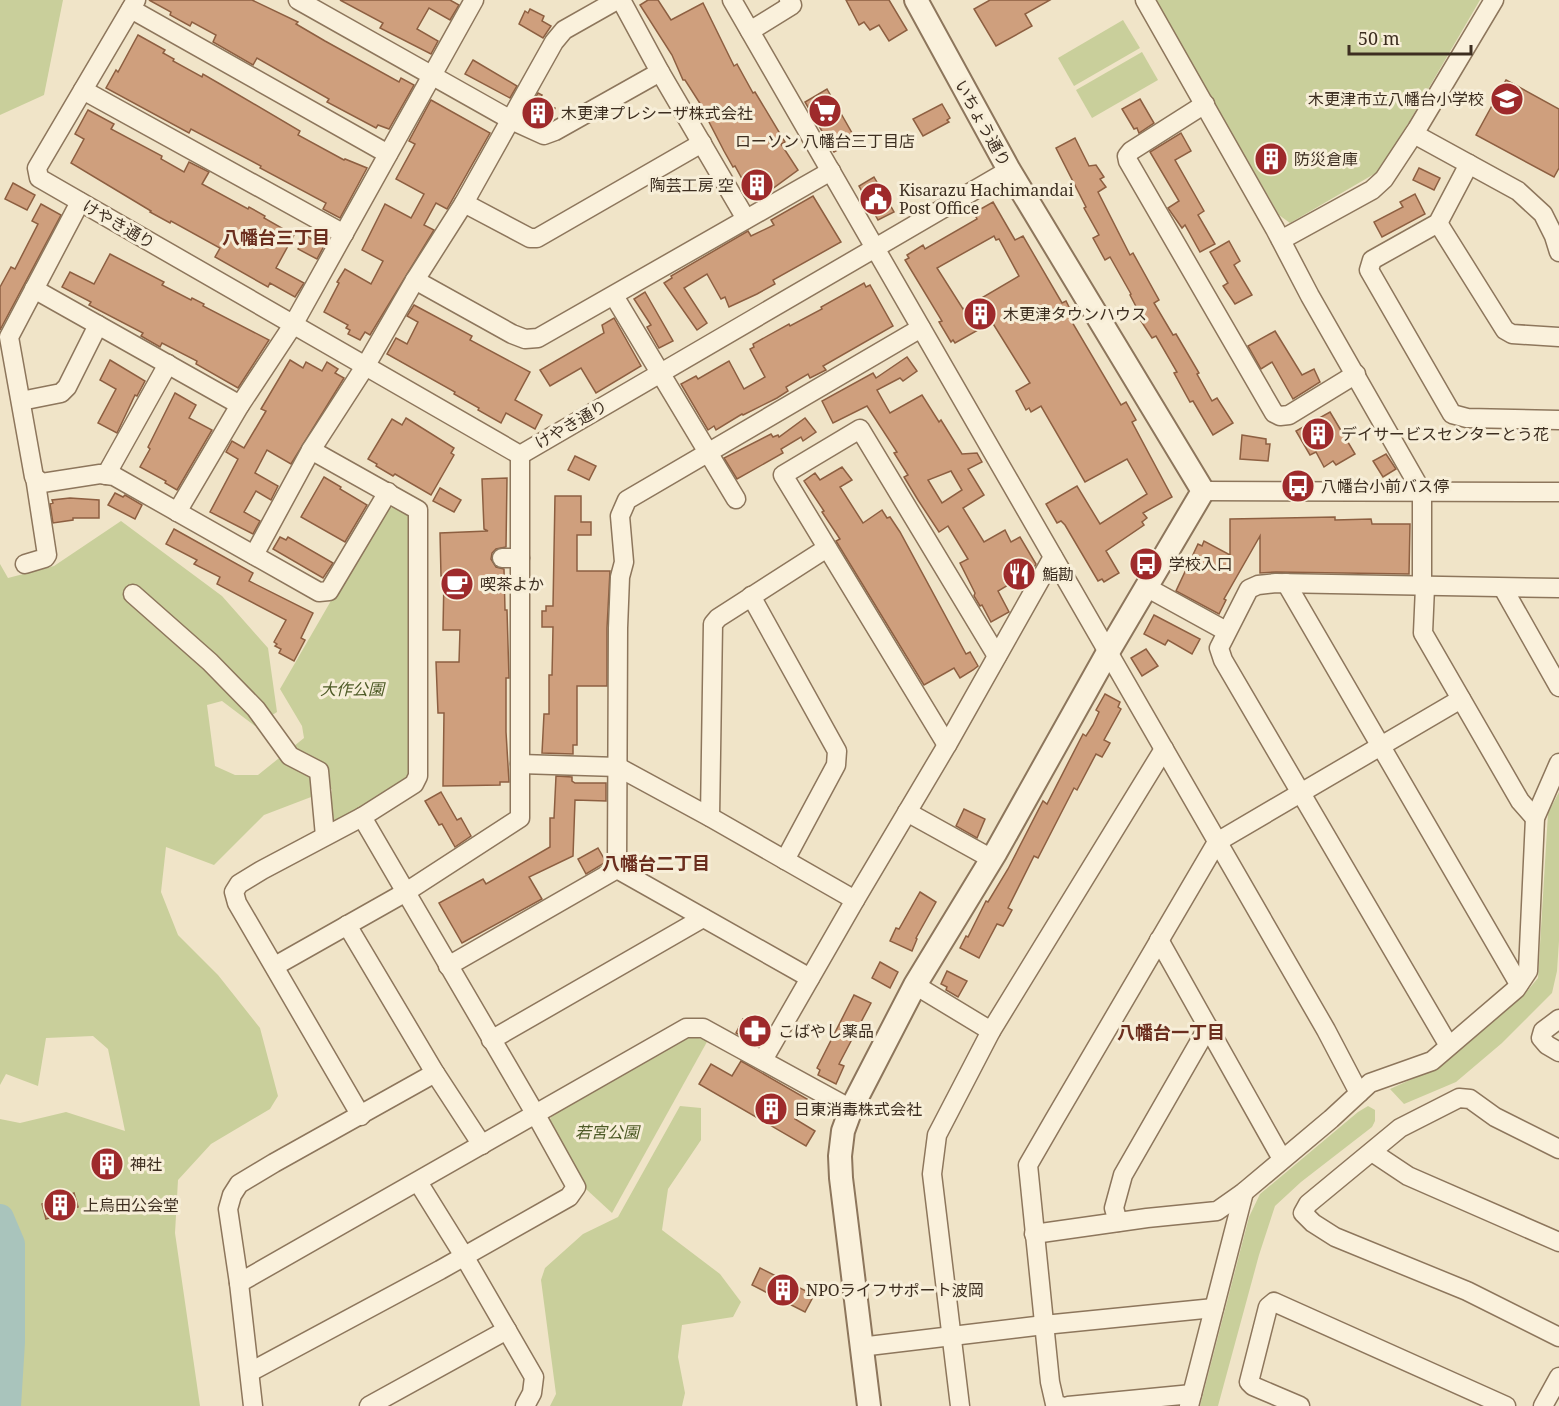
<svg xmlns="http://www.w3.org/2000/svg" width="1559" height="1406" viewBox="0 0 1559 1406" font-family="'Noto Serif','Noto Sans JP',serif">
<style>
.green{fill:#c9cf9b}
.lines{fill:none;stroke-linecap:round;stroke-linejoin:round}
.river{stroke:#a9c4bc;stroke-width:28}
.building{fill:#cf9f7d;stroke:#8d5f41;stroke-width:1.5;fill-rule:evenodd}
.minor-casing{stroke:#8d765c;stroke-width:21}
.tertiary-casing{stroke:#8d765c;stroke-width:26}
.minor{stroke:#faf1dc;stroke-width:18}
.tertiary{stroke:#faf1dc;stroke-width:22}
.labels{text-anchor:middle;stroke-width:6;stroke-linejoin:round;paint-order:stroke}
.poi-label{font-size:16px;fill:#3d2e20;stroke:#f7eed8;text-anchor:start}
.street-label{font-size:16px;fill:#3d2e20;stroke:#f7eed8}
.park-label{font-size:16px;font-style:italic;fill:#4d5a26;stroke:#f7eed8}
.neighbourhood-label{font-size:18px;font-weight:bold;fill:#6b2e1e;stroke:#f7eed8}
</style>
<rect width="100%" height="100%" fill="#f0e4c8"/>
<!-- green -->
<g class="green">
<polygon points="0,0 63,0 44,95 0,115"/>
<polygon points="1155,0 1480,0 1381,170 1290,223 1279,215"/>
<polygon points="1123,20 1140,48 1074,86 1058,58"/>
<polygon points="1142,52 1158,80 1092,118 1076,90"/>
<polygon points="397,506 414,514 416,774 333,826 328,820 332,789 264,815 214,865 166,847 161,892 178,935 218,975 260,1028 278,1096 270,1109 211,1144 178,1180 175,1233 200,1406 0,1406 0,1119 20,1123 66,1112 125,1131 108,1049 93,1036 46,1038 38,1086 6,1074 0,1085 0,564 8,578 54,566 121,521 222,596 268,648 277,712 255,726 222,701 207,705 215,766 235,775 258,775 304,738 302,726 280,689 384,509"/>
<polygon points="1559,792 1559,941 1557,971 1552,993 1502,1043 1456,1082 1404,1104 1390,1089 1443,1065 1523,996 1538,978 1548,813"/>
<polygon points="688,1036 708,1040 612,1213 586,1189 549,1122 553,1112"/>
<polygon points="680,1106 701,1108 701,1140 668,1189 662,1230 720,1274 741,1302 733,1317 682,1325 678,1357 685,1393 682,1406 550,1406 556,1394 541,1280 545,1268 583,1234 618,1217"/>
<polygon points="1368,1106 1375,1110 1375,1121 1372,1127 1301,1182 1275,1206 1259,1255 1218,1406 1200,1406 1249,1217 1260,1194 1358,1112"/>
</g>
<g class="lines">
<!-- river -->
<polyline class="river" points="0,1218 11,1244 11,1342 7,1406"/>
</g>
<!-- building -->
<g class="building">
<polygon points="149,0 252,0 298,22 296,24 325,41 399,82 401,78 414,85 389,129 378,125 376,128 327,102 329,99 257,58 253,65 213,42 216,35 192,22 190,26 170,15 171,12"/>
<polygon points="340,0 450,0 459,5 450,20 429,8 417,29 438,41 431,54 380,28 383,23"/>
<polygon points="648,0 658,0 671,20 703,3 734,66 737,64 753,93 755,92 785,142 781,144 798,170 772,189 753,199 735,166 733,167 724,151 708,120 710,119 685,80 683,80 672,55 640,5"/>
<polygon points="846,0 889,0 907,30 889,41 879,25 870,30 864,22 859,25"/>
<polygon points="990,0 1050,0 1025,14 1032,26 996,46 974,9"/>
<polygon points="530,9 544,16 542,21 551,26 543,38 519,24 525,11 528,13"/>
<polygon points="138,35 165,50 163,53 174,59 173,61 202,77 203,74 220,84 300,131 298,135 344,160 345,159 367,168 340,218 323,209 326,203 260,168 261,166 191,129 189,133 106,88 116,70 118,72"/>
<polygon points="473,60 517,86 510,98 465,74"/>
<polygon points="1506,80 1559,109 1559,168 1554,177 1476,135"/>
<polygon points="827,89 856,140 834,152 805,102"/>
<polygon points="538,93 542,95 539,101 555,108 548,122 544,123 526,115"/>
<polygon points="1140,99 1154,123 1139,133 1137,128 1134,129 1122,109"/>
<polygon points="431,100 490,133 447,209 436,203 424,225 434,230 370,335 365,332 360,340 348,334 350,330 346,328 348,325 324,312 339,283 337,282 345,269 371,284 383,261 362,250 385,204 411,218 424,194 396,179 415,144 409,141"/>
<polygon points="942,104 950,118 947,120 949,122 923,136 913,119"/>
<polygon points="88,110 114,124 111,129 162,156 161,159 184,172 189,162 209,172 202,184 248,209 249,207 265,216 264,218 294,235 276,268 304,283 295,297 270,283 268,287 215,257 220,248 171,221 170,223 150,212 151,211 71,163 84,139 75,134"/>
<polygon points="1181,133 1191,151 1175,160 1204,211 1198,215 1215,244 1200,252 1185,225 1182,228 1168,208 1179,201 1150,152"/>
<polygon points="1075,138 1089,166 1096,165 1104,177 1100,179 1106,187 1098,192 1130,255 1133,253 1159,300 1154,303 1173,335 1176,334 1199,373 1197,374 1212,401 1217,398 1233,423 1213,435 1193,401 1190,402 1174,373 1177,372 1156,336 1152,338 1141,321 1143,320 1130,295 1131,294 1110,257 1105,260 1093,238 1099,235 1084,208 1086,207 1056,148"/>
<polygon points="1419,168 1440,178 1434,190 1413,180"/>
<polygon points="874,177 894,212 878,220 859,186"/>
<polygon points="13,183 35,195 27,210 5,199"/>
<polygon points="1415,194 1425,214 1382,237 1374,222 1403,207 1400,202"/>
<polygon points="813,196 841,242 773,280 775,284 757,294 729,307 725,297 721,299 707,274 684,288 707,323 697,330 664,283 672,278 671,276 748,231 751,236 774,225 771,220"/>
<path d="M993 202 1015 240 1023 236 1062 303 1066 301 1074 317 1071 319 1072 322 1121 405 1126 402 1136 420 1132 422 1172 497 1143 513 1147 518 1142 522 1144 525 1106 551 1119 573 1104 582 1102 579 1098 581 1065 525 1061 521 1057 523 1046 504 1077 486 1100 524 1147 494 1127 459 1085 482 1041 406 1031 412 1029 408 1026 410 1016 391 1030 383 992 322 955 343 953 340 951 342 939 322 942 321 905 260 909 258 907 255 923 245 925 249 977 219 976 217 979 215 977 211ZM994 236 996 240 999 239 1019 276 963 309 937 268Z"/>
<polygon points="41,204 61,215 0,330 0,287 11,267 15,269 38,224 32,221"/>
<polygon points="305,235 324,246 317,259 298,249"/>
<polygon points="1229,241 1240,261 1234,265 1252,295 1235,304 1223,286 1228,283 1210,252"/>
<polygon points="110,254 164,282 162,285 191,300 192,298 204,304 203,306 269,340 238,388 196,364 197,361 162,343 160,347 141,336 143,333 89,305 91,302 62,287 70,272 94,284"/>
<polygon points="864,283 866,287 870,285 893,326 823,366 826,370 810,378 808,374 786,387 788,391 777,398 743,415 742,414 716,430 714,426 708,430 681,384 696,376 698,379 729,361 744,389 765,377 750,349 754,347 753,344 789,324 790,326 822,309 821,307"/>
<polygon points="645,292 673,341 659,348 647,327 651,325 634,299"/>
<polygon points="414,305 472,336 470,340 530,372 515,400 542,415 535,429 506,413 501,423 478,410 479,408 454,394 455,392 387,354 396,338 407,344 418,322 407,316"/>
<polygon points="614,318 641,366 596,393 581,368 550,386 540,370 604,333 602,325"/>
<polygon points="1275,331 1302,375 1314,369 1320,382 1293,399 1272,362 1261,369 1248,346"/>
<path d="M907 357 917 371 903 381 900 378 877 390 890 413 922 395 939 422 941 420 962 454 977 453 982 462 968 469 984 495 963 508 984 542 1005 530 1011 542 1020 537 1036 564 1032 571 998 591 1009 612 991 622 982 605 980 606 974 596 975 593 960 563 968 559 948 526 939 532 918 500 904 477 908 475 894 453 897 452 867 406 833 423 822 401 873 373 876 378ZM951 471 962 490 942 503 928 480Z"/>
<polygon points="110,360 145,381 137,396 135,395 117,433 98,423 116,389 100,380"/>
<polygon points="290,360 303,368 306,362 322,371 327,362 338,369 335,373 344,378 291,464 267,450 255,473 278,486 271,500 256,491 244,512 260,521 253,534 210,512 238,459 226,452 232,441 244,448 266,411 261,409"/>
<polygon points="175,393 196,405 189,418 212,430 177,490 165,483 166,481 140,467 150,449 148,447"/>
<polygon points="1330,412 1355,454 1336,465 1333,461 1324,467 1316,452 1310,455 1296,431"/>
<polygon points="406,418 454,448 451,453 454,455 431,495 395,474 393,476 376,466 377,464 368,459 392,419 402,425"/>
<polygon points="805,418 816,432 803,441 801,437 781,449 783,453 737,479 724,458 771,434 773,437 778,435 779,437"/>
<polygon points="1242,435 1266,439 1266,444 1270,444 1268,461 1240,459"/>
<polygon points="1386,454 1396,469 1383,477 1373,461"/>
<polygon points="575,456 596,466 589,480 568,470"/>
<polygon points="842,467 852,480 840,487 863,523 882,510 887,518 890,517 900,532 966,654 970,652 978,666 973,670 960,678 954,668 924,685 836,541 840,539 822,512 824,511 804,481 815,473 820,480"/>
<polygon points="324,477 341,487 340,489 367,505 345,542 301,517"/>
<polygon points="507,478 506,547 496,549 492,553 491,559 496,567 504,569 505,610 507,610 509,678 506,678 506,732 509,782 500,782 500,785 443,786 444,713 438,713 436,662 459,662 460,630 443,630 444,576 441,576 440,533 488,531 484,529 482,479"/>
<polygon points="440,488 461,500 454,512 433,501"/>
<polygon points="115,493 123,497 125,495 142,505 135,519 108,505"/>
<polygon points="555,496 581,496 581,522 591,522 591,535 577,535 577,571 610,571 607,628 607,686 577,686 577,745 573,745 573,754 542,753 544,714 549,714 549,675 552,675 553,627 542,627 542,611 546,611 546,606 553,606"/>
<polygon points="70,498 99,500 99,518 73,518 73,520 53,523 50,504 53,503 52,500"/>
<polygon points="1335,517 1335,520 1371,519 1372,524 1410,524 1409,574 1276,572 1260,573 1260,536 1224,599 1226,600 1219,614 1176,591 1198,544 1202,546 1204,541 1230,555 1230,519"/>
<polygon points="174,529 253,573 249,581 313,613 301,638 305,640 294,661 279,653 281,649 275,646 277,644 274,642 286,620 217,584 220,577 194,564 197,560 166,544"/>
<polygon points="280,537 286,540 288,537 333,563 323,578 273,549"/>
<polygon points="1154,615 1200,639 1192,654 1168,640 1165,645 1144,634"/>
<polygon points="1146,649 1158,666 1142,676 1131,658"/>
<polygon points="1105,694 1120,702 1118,707 1121,709 1104,740 1110,743 1102,757 1096,754 1077,790 1074,788 1038,858 1034,856 1008,908 1012,910 1005,923 1003,926 997,924 979,958 960,948 966,936 968,937 986,901 988,902 1008,869 1043,801 1047,804 1083,734 1086,736 1093,725 1099,712 1096,710"/>
<polygon points="556,776 572,777 572,781 575,783 606,783 606,801 575,800 573,856 529,877 542,899 462,943 439,903 483,879 486,884 550,847 550,818 554,818"/>
<polygon points="441,792 457,820 461,818 471,836 455,847 442,824 439,825 425,801"/>
<polygon points="964,809 985,819 977,838 956,826"/>
<polygon points="598,848 606,862 586,874 578,859"/>
<polygon points="920,892 936,902 916,938 917,939 912,951 890,941 896,928 899,929"/>
<polygon points="880,962 898,972 890,988 872,978"/>
<polygon points="947,971 967,981 958,997 946,990 947,987 941,984"/>
<polygon points="854,995 871,1003 839,1064 844,1066 836,1084 818,1075 820,1070 817,1068"/>
<polygon points="743,1019 767,1031 757,1045 736,1033"/>
<polygon points="741,1061 807,1099 795,1119 815,1131 806,1146 699,1084 711,1064 732,1076"/>
<polygon points="111,1153 117,1169 103,1174 97,1158"/>
<polygon points="74,1193 78,1207 73,1208 72,1211 46,1219 42,1204"/>
<polygon points="760,1268 814,1295 805,1312 752,1285"/>
</g>
<g class="lines">
<defs>
<g id="minor">
<polyline points="136,0 37,168 39,178 520,455 1009,170"/>
<polyline points="298,0 511,120 544,135 555,131 660,72"/>
<polyline points="621,0 660,72 746,219"/>
<polyline points="732,0 1326,1030 1359,1093"/>
<polyline points="1145,0 1275,229 1310,296 1422,492 1422,587"/>
<polyline points="131,9 388,154"/>
<polyline points="750,31 792,5 789,0"/>
<polyline points="83,90 344,234"/>
<polyline points="1205,104 1131,151 1127,156 1128,161 1274,413 1280,416 1289,415 1356,374"/>
<polyline points="1414,134 1518,191 1543,214 1554,236 1559,252"/>
<polyline points="1469,164 1438,223 1372,260 1369,270 1452,414 1467,418 1559,420"/>
<polyline points="80,202 9,337 34,477 42,483 100,474 114,476 319,592 329,591 388,492"/>
<polyline points="464,203 530,238 537,238 702,143"/>
<polyline points="1438,223 1505,330 1512,334 1559,337"/>
<polyline points="1281,240 1372,190 1384,179 1417,129 1494,0"/>
<polyline points="415,280 512,334 525,339 538,338 831,171"/>
<polyline points="34,289 240,405"/>
<polyline points="614,296 736,499"/>
<polyline points="21,401 61,393 67,387 98,325"/>
<polyline points="311,450 418,510 418,776 414,784 362,817 262,870 239,884 234,892 237,903 361,1116"/>
<polyline points="106,475 168,364"/>
<polyline points="1203,491 1559,492"/>
<polyline points="177,512 240,405 293,325 474,0"/>
<polyline points="254,555 311,450 366,365 415,280 464,203 554,42 564,30 617,0"/>
<polyline points="502,558 520,558"/>
<polyline points="25,564 45,558 47,555 35,477"/>
<polyline points="1286,583 1519,984"/>
<polyline points="1146,587 1226,631"/>
<polyline points="1425,587 1423,633 1520,801 1535,818"/>
<polyline points="1503,588 1559,687"/>
<polyline points="133,594 210,662 256,709 290,756 319,771 325,836"/>
<polyline points="751,596 837,751 836,765 785,860"/>
<polyline points="947,745 783,475 860,429 997,656"/>
<polyline points="520,764 618,767 710,817 855,900"/>
<polyline points="907,812 992,859"/>
<polyline points="710,817 713,624 718,618 827,548"/>
<polyline points="617,869 618,628 620,577 624,562 620,516 627,500 921,328"/>
<polyline points="617,869 810,978"/>
<polyline points="347,925 435,1073 482,1145"/>
<polyline points="1159,940 1282,1159"/>
<polyline points="275,966 406,892 520,818 520,455"/>
<polyline points="448,966 617,869"/>
<polyline points="915,985 991,1031"/>
<polyline points="1559,1019 1543,1031 1541,1038 1547,1045 1559,1052"/>
<polyline points="491,1040 703,918"/>
<polyline points="1449,1046 1223,660 1219,648 1249,589 1258,585 1276,583 1559,588"/>
<polyline points="763,1060 855,900 947,745 1053,557"/>
<polyline points="1559,1149 1495,1117 1470,1099 1459,1098 1400,1128 1308,1204 1303,1213 1313,1223 1335,1237 1467,1291 1559,1337"/>
<polyline points="1372,1152 1408,1176 1559,1242"/>
<polyline points="418,1182 464,1256 534,1377 532,1393 525,1406"/>
<polyline points="1118,1222 1114,1208 1123,1175 1208,1027"/>
<polyline points="1034,1234 1147,1218 1217,1211 1244,1192 1331,1119 1370,1083 1432,1061 1516,989 1528,971 1535,818 1559,763"/>
<polyline points="239,1283 686,1028 703,1028 851,1109"/>
<polyline points="860,1347 1044,1325 1214,1308"/>
<polyline points="250,1372 440,1270 569,1197 576,1187 536,1115 362,817"/>
<polyline points="253,1406 239,1283 228,1209 232,1195 239,1184 274,1163 435,1073"/>
<polyline points="369,1406 507,1330"/>
<polyline points="960,1406 932,1174 937,1135 991,1031 1164,749"/>
<polyline points="1061,1406 1055,1404 1050,1382 1028,1165 1054,1120 1217,842 1461,699"/>
<polyline points="1068,1406 1192,1394"/>
<polyline points="1189,1406 1244,1192"/>
<polyline points="1300,1406 1253,1386 1249,1382 1268,1307 1274,1302 1506,1406"/>
<polyline points="1543,1406 1559,1377"/>
</g>
<polyline id="tertiary" points="869,1406 841,1178 840,1156 843,1131 851,1109 915,985 996,852 1108,652 1203,491 1009,170 916,0"/>
</defs>
<!-- minor casing -->
<use href="#minor" class="minor-casing"/>
<!-- tertiary casing -->
<use href="#tertiary" class="tertiary-casing"/>
<!-- minor -->
<use href="#minor" class="minor"/>
<!-- tertiary -->
<use href="#tertiary" class="tertiary"/>
</g>
<!-- icons -->
<defs>
<symbol id="school-disc" viewBox="-11 -11 22 22"><circle r="9.5" fill="#9e2a2b" stroke="#f7eed8"/><path d="M0-5L7-2L0 1L-7-2ZM-4 1L0 2.5L4 1V4Q0 6-4 4Z" fill="#fff"/></symbol>
<symbol id="supermarket-disc" viewBox="-11 -11 22 22"><circle r="9.5" fill="#9e2a2b" stroke="#f7eed8"/><path d="M-6-5.5h2.5l.6 2H6L4.5 2H-2.5L-4.4-4H-6ZM-1.5 3.2a1.3 1.3 0 1 0 .1 0ZM3 3.2a1.3 1.3 0 1 0 .1 0Z" fill="#fff"/></symbol>
<symbol id="building-disc" viewBox="-11 -11 22 22"><circle r="9.5" fill="#9e2a2b" stroke="#f7eed8"/><path d="M-4-6H4V6H1V3H-1V6H-4ZM-2.5-4.3h1.7v1.8h-1.7ZM.8-4.3h1.7v1.8H.8ZM-2.5-1h1.7V.8h-1.7ZM.8-1h1.7V.8H.8Z" fill="#fff"/></symbol>
<symbol id="civic-disc" viewBox="-11 -11 22 22"><circle r="9.5" fill="#9e2a2b" stroke="#f7eed8"/><path d="M-.6-6.5H3V-4.5H.6V-3L4-1V1h2V6H-6V1h2V-1L-.6-3ZM-1.2 2.5V6h2.4V2.5Z" fill="#fff"/></symbol>
<symbol id="bus-disc" viewBox="-11 -11 22 22"><circle r="9.5" fill="#9e2a2b" stroke="#f7eed8"/><path d="M-5-6H5V4H4V6H2V4H-2V6H-4V4H-5ZM-3.5-4V0h7V-4ZM-3.5 1.2v1.5H-2V1.2ZM2 1.2v1.5H3.5V1.2Z" fill="#fff"/></symbol>
<symbol id="restaurant-disc" viewBox="-11 -11 22 22"><circle r="9.5" fill="#9e2a2b" stroke="#f7eed8"/><path d="M-5-6h1v4h1v-4h1v4h1v-4h1v5L-1.5 .5V6h-2V.5L-5-1ZM5-6V6H3V1.5H1.5Q1.5-4 5-6Z" fill="#fff"/></symbol>
<symbol id="cafe-disc" viewBox="-11 -11 22 22"><circle r="9.5" fill="#9e2a2b" stroke="#f7eed8"/><path d="M-5.5-4.5H6V0H3Q3 3.5 0 3.5H-2.5Q-5.5 3.5-5.5 0ZM3-3.2v2h1.7v-2ZM-6 4.5H4V6H-6Z" fill="#fff"/></symbol>
<symbol id="pharmacy-disc" viewBox="-11 -11 22 22"><circle r="9.5" fill="#9e2a2b" stroke="#f7eed8"/><path d="M-2-6h4v4h4v4h-4v4h-4v-4h-4v-4h4Z" fill="#fff"/></symbol>
</defs>
<g fill-rule="evenodd">
<use href="#school-disc" x="1488" y="80" width="38" height="38"/>
<use href="#supermarket-disc" x="806" y="92" width="38" height="38"/>
<use href="#building-disc" x="519" y="94" width="38" height="38"/>
<use href="#building-disc" x="1252" y="140" width="38" height="38"/>
<use href="#building-disc" x="738" y="166" width="38" height="38"/>
<use href="#civic-disc" x="857" y="180" width="38" height="38"/>
<use href="#building-disc" x="961" y="295" width="38" height="38"/>
<use href="#building-disc" x="1299" y="415" width="38" height="38"/>
<use href="#bus-disc" x="1279" y="467" width="38" height="38"/>
<use href="#bus-disc" x="1127" y="545" width="38" height="38"/>
<use href="#restaurant-disc" x="1000" y="555" width="38" height="38"/>
<use href="#cafe-disc" x="438" y="565" width="38" height="38"/>
<use href="#pharmacy-disc" x="736" y="1012" width="38" height="38"/>
<use href="#building-disc" x="752" y="1090" width="38" height="38"/>
<use href="#building-disc" x="88" y="1145" width="38" height="38"/>
<use href="#building-disc" x="41" y="1186" width="38" height="38"/>
<use href="#building-disc" x="764" y="1271" width="38" height="38"/>
</g>
<g class="labels">
<!-- poi labels -->
<g class="poi-label">
<text x="1484" y="105" text-anchor="end">木更津市立八幡台小学校</text>
<text x="561" y="119">木更津プレシーザ株式会社</text>
<text x="825" y="147" text-anchor="middle">ローソン 八幡台三丁目店</text>
<text x="1294" y="165">防災倉庫</text>
<text x="734" y="191" text-anchor="end">陶芸工房 空</text>
<text x="899" y="196">Kisarazu Hachimandai<tspan x="899" dy="18">Post Office</tspan></text>
<text x="1003" y="320">木更津タウンハウス</text>
<text x="1341" y="440">デイサービスセンターとう花</text>
<text x="1321" y="492">八幡台小前バス停</text>
<text x="1169" y="570">学校入口</text>
<text x="1042" y="580">鮨勘</text>
<text x="480" y="590">喫茶よか</text>
<text x="778" y="1037">こばやし薬品</text>
<text x="794" y="1115">日東消毒株式会社</text>
<text x="130" y="1170">神社</text>
<text x="83" y="1211">上烏田公会堂</text>
<text x="806" y="1296">NPOライフサポート波岡</text>
</g>
<!-- street labels -->
<g class="street-label">
<text transform="translate(983 123) rotate(61)" y="6">いちょう通り</text>
<text transform="translate(119 224) rotate(30)" y="6">けやき通り</text>
<text transform="translate(571 424) rotate(-30)" y="6">けやき通り</text>
</g>
<!-- park labels -->
<g class="park-label">
<text x="352" y="695">大作公園</text>
<text x="607" y="1138">若宮公園</text>
</g>
<!-- neighbourhood labels -->
<g class="neighbourhood-label">
<text x="276" y="244">八幡台三丁目</text>
<text x="656" y="870">八幡台二丁目</text>
<text x="1171" y="1039">八幡台一丁目</text>
</g>
</g>
<!-- scale -->
<path d="M1349 45v9h122v-9" fill="none" stroke="#3d2e20" stroke-width="3"/>
<text x="1358" y="45" font-size="18" fill="#3d2e20" stroke="#f7eed8" stroke-width="4.5" paint-order="stroke">50 m</text>
</svg>
